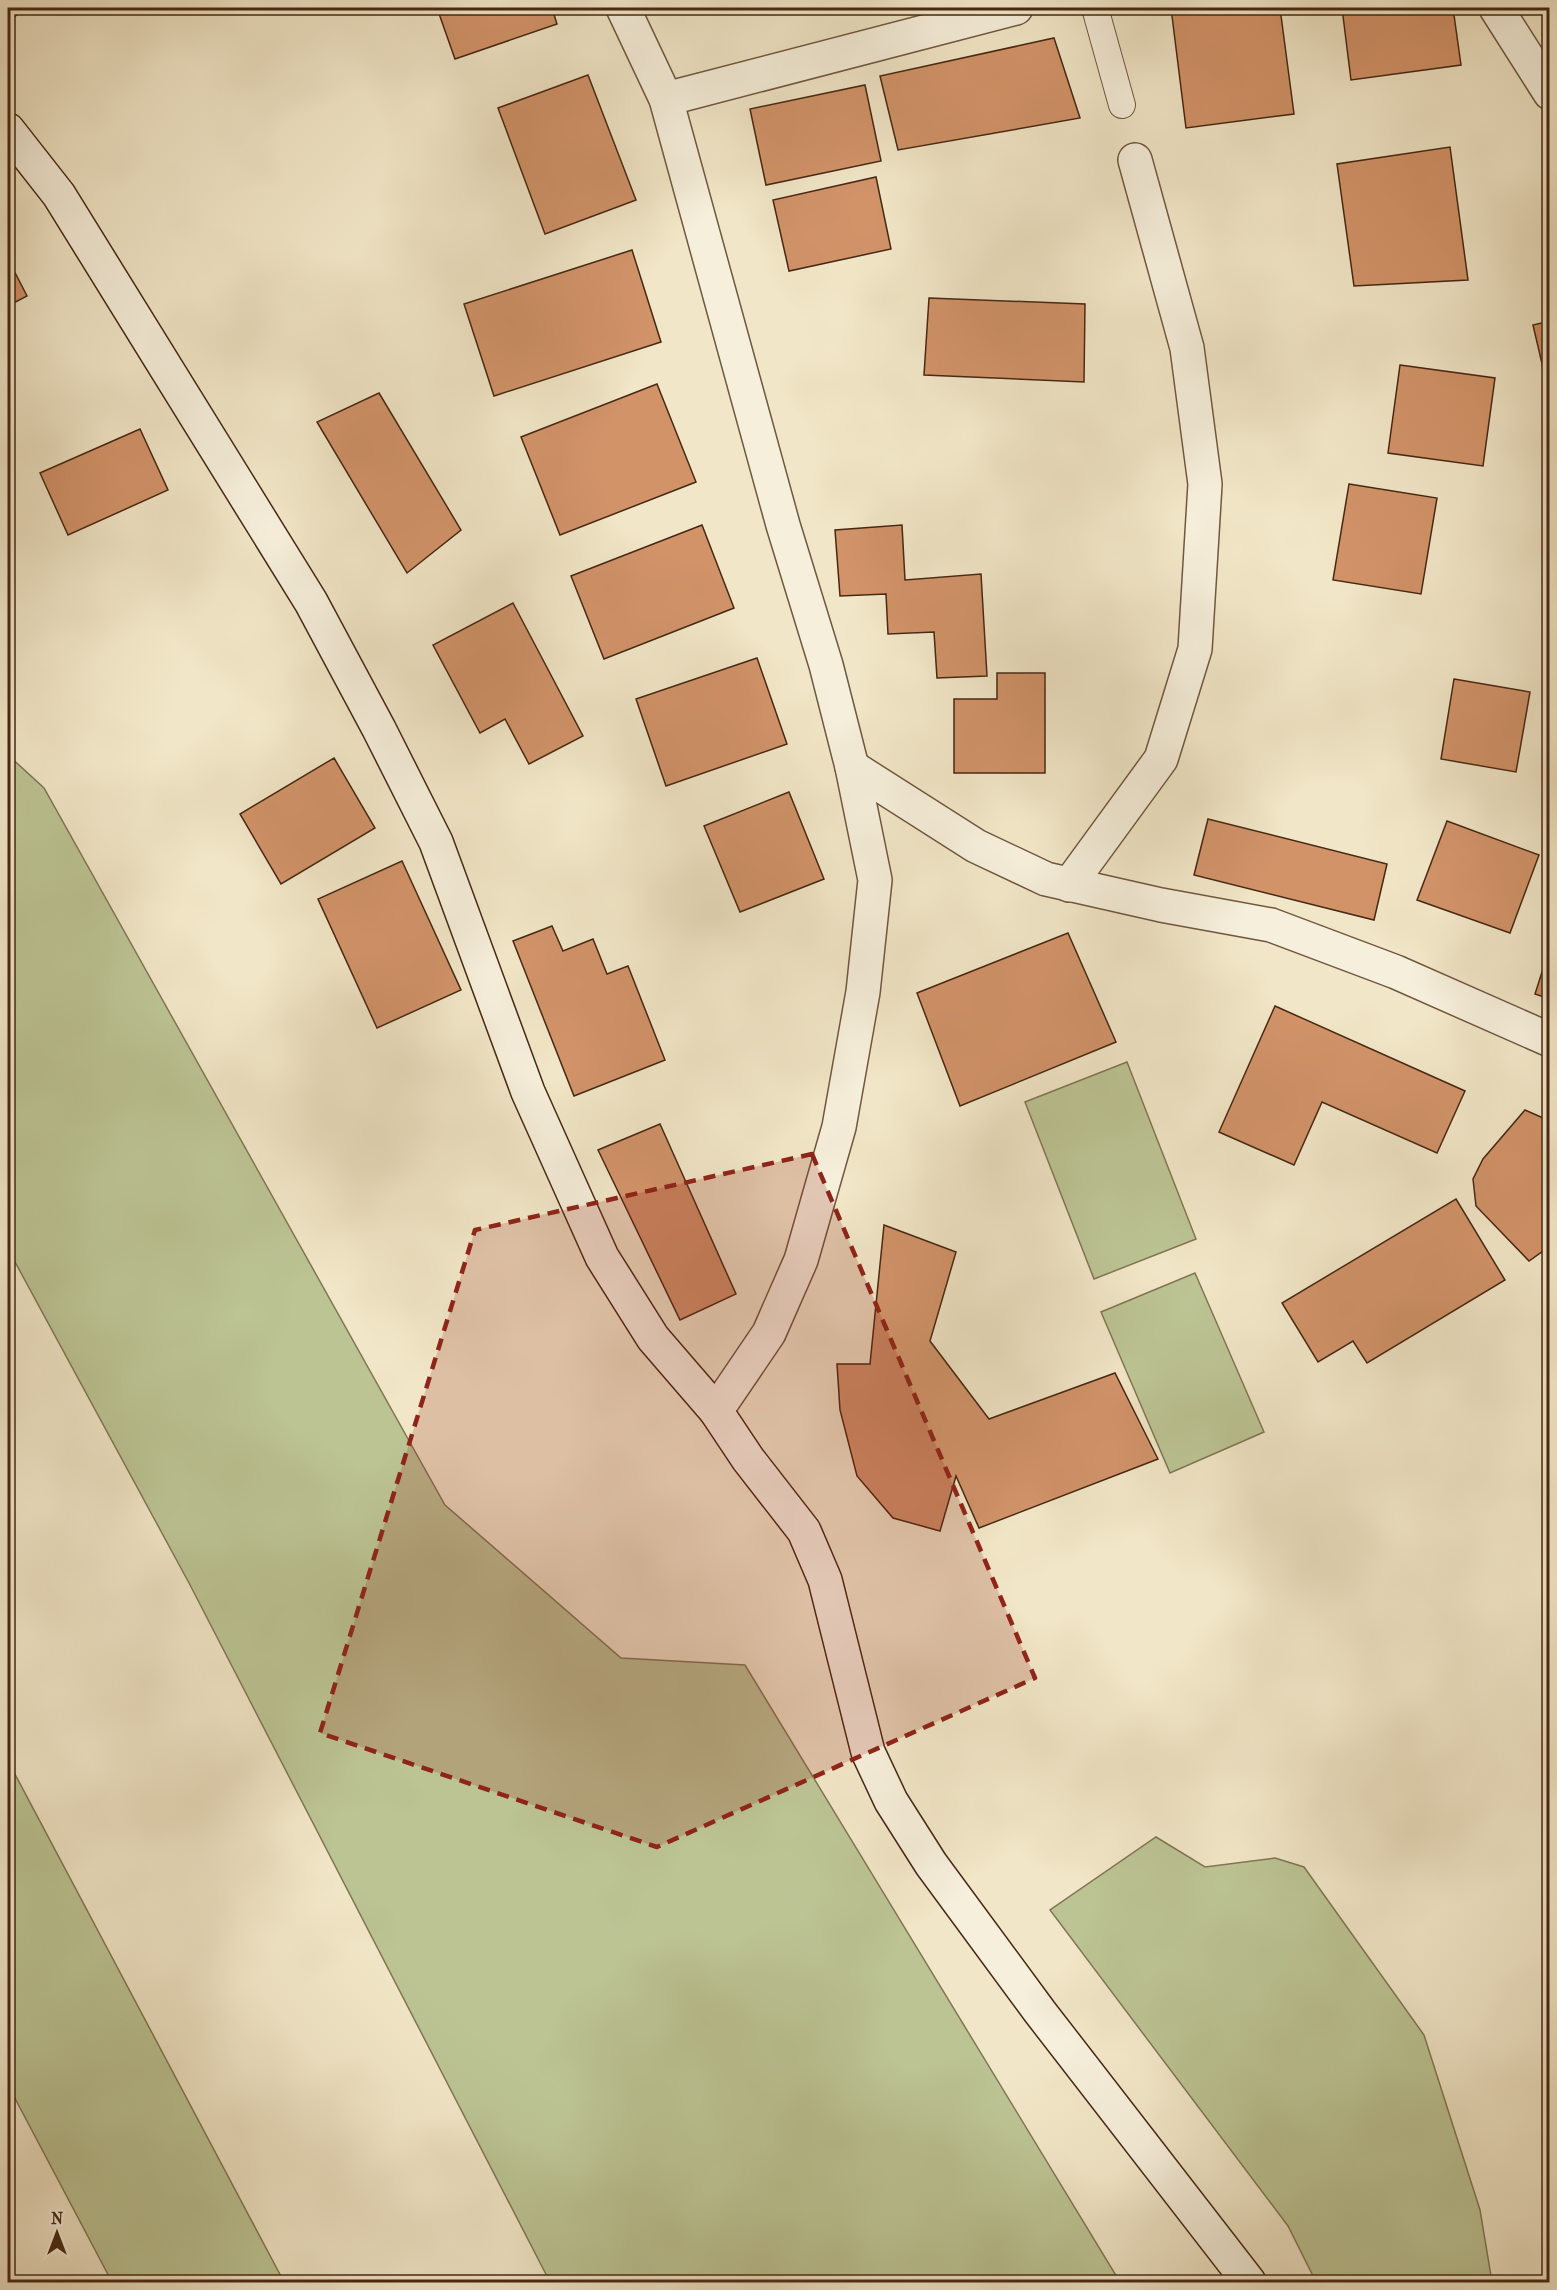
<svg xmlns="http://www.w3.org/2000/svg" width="1557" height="2290" viewBox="0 0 1557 2290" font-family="'IM FELL French Canon',serif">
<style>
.green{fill:#bcc494;stroke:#817654;stroke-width:1.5}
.building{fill:#d29369;stroke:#462713;stroke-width:1.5}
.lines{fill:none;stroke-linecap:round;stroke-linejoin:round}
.lane-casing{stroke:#715740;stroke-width:28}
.street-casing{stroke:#715740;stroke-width:36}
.secondary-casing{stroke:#462713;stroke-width:36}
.lane{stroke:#f6efdb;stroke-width:26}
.street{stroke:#f6efdb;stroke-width:33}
.secondary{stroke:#f6efdb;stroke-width:33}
.marked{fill:#8f2418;fill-opacity:0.2;stroke:#8f2418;stroke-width:4.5;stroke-dasharray:12 8;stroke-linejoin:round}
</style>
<rect width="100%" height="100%" fill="#f1e6c7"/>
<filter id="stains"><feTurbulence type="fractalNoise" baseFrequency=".00333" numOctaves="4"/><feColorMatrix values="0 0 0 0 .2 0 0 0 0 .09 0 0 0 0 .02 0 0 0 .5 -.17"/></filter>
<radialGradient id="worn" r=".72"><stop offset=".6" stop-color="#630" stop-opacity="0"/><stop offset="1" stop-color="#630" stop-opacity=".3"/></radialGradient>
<!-- green -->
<g class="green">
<polygon points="8,755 44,788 445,1505 621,1658 745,1665 1120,2282 550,2282 189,1583 8,1249"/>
<polygon points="1127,1062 1196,1239 1094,1279 1025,1102"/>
<polygon points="1195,1273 1264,1432 1170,1473 1101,1312"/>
<polygon points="8,1761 284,2282 112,2282 8,2085"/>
<polygon points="1156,1837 1205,1867 1275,1858 1304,1867 1424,2035 1480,2210 1492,2282 1316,2282 1288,2226 1050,1910"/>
</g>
<!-- building -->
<g class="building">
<polygon points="8,8 27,8 8,21"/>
<polygon points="437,8 552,8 557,24 455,59"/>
<polygon points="1171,8 1280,8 1294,114 1186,128"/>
<polygon points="1342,8 1453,8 1461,65 1351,80"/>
<polygon points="1054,38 1080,118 898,150 880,76"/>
<polygon points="588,75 636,200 545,234 498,108"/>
<polygon points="865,85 881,161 766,185 750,109"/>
<polygon points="1450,147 1468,280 1354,286 1337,164"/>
<polygon points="876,177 891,249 789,271 773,200"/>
<polygon points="632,250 661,342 494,396 464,304"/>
<polygon points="8,259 27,296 8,306"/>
<polygon points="929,298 1085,304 1084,382 924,375"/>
<polygon points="1550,321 1550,398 1533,325"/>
<polygon points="1400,365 1495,378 1483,466 1388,453"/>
<polygon points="657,384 696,482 560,535 521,437"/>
<polygon points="379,393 461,530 407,573 317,422"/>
<polygon points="140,429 168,490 68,535 40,473"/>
<polygon points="1349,484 1437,498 1421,594 1333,580"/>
<polygon points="702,525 734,608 604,659 571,576"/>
<polygon points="902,525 905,580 981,574 987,676 937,678 934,632 888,634 886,594 840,596 835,530"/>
<polygon points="513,603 583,736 529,764 505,719 480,733 433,645"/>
<polygon points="757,658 787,744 666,786 636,699"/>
<polygon points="997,673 1045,673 1045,773 954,773 954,699 997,699"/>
<polygon points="1454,679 1530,692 1516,772 1441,759"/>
<polygon points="334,758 375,828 281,884 240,814"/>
<polygon points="789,792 824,879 740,912 704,826"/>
<polygon points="1208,819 1387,864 1374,920 1194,875"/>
<polygon points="1447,821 1539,855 1510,933 1417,900"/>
<polygon points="402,861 461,990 377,1028 318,899"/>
<polygon points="552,926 563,951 593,939 607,974 628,966 665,1060 574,1096 513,941"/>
<polygon points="1068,933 1116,1042 960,1106 917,993"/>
<polygon points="1549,950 1550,950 1550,999 1535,994"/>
<polygon points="1275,1006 1465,1091 1437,1153 1322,1102 1294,1165 1219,1132"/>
<polygon points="1525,1110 1550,1121 1550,1246 1529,1261 1476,1206 1473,1179 1483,1159"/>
<polygon points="660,1124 736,1294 680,1320 598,1150"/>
<polygon points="1456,1199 1505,1280 1367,1363 1353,1341 1318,1362 1282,1303"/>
<polygon points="884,1225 956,1252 930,1341 989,1419 1115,1373 1158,1459 979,1528 956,1476 940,1531 893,1518 857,1476 840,1410 837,1364 870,1364"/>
</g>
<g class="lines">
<defs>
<polyline id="lane" points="1095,8 1122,105"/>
<g id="street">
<polyline points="623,8 666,99 783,525 826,665 852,767 875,880 863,992 839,1127 801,1260 769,1333 716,1411"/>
<polyline points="1496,8 1550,93"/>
<polyline points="666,99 1016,8"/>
<polyline points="852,767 976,846 1046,879 1161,905 1271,925 1396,972 1550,1040"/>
<polyline points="1069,885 1161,759 1195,649 1205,484 1187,348 1135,160"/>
</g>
<polyline id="secondary" points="8,130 59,195 311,602 379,729 436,842 528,1092 602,1257 653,1338 716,1411 748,1459 804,1531 825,1580 868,1752 891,1801 931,1864 1040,2012 1249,2282"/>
</defs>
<!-- lane casing -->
<use href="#lane" class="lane-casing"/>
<!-- street casing -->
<use href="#street" class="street-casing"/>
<!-- secondary casing -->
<use href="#secondary" class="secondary-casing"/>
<!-- lane -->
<use href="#lane" class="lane"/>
<!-- street -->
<use href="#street" class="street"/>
<!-- secondary -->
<use href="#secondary" class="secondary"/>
</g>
<!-- marked area -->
<path class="marked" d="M812 1154 1035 1678 657 1847 320 1733 475 1230Z"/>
<!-- margin -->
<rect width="1557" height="2290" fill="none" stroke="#f1e6c7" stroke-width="30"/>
<rect x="9" y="9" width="1539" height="2272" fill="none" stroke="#462713" stroke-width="3"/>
<rect x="15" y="15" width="1527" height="2260" fill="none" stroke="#462713" stroke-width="1.5"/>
<!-- north arrow -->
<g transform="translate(57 2233)" stroke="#f6efdb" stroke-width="4.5" paint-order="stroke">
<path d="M0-4.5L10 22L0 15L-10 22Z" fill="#462713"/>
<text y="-9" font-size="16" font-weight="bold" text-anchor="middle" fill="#462713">N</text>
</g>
<rect width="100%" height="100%" filter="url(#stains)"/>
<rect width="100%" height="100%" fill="url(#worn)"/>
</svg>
